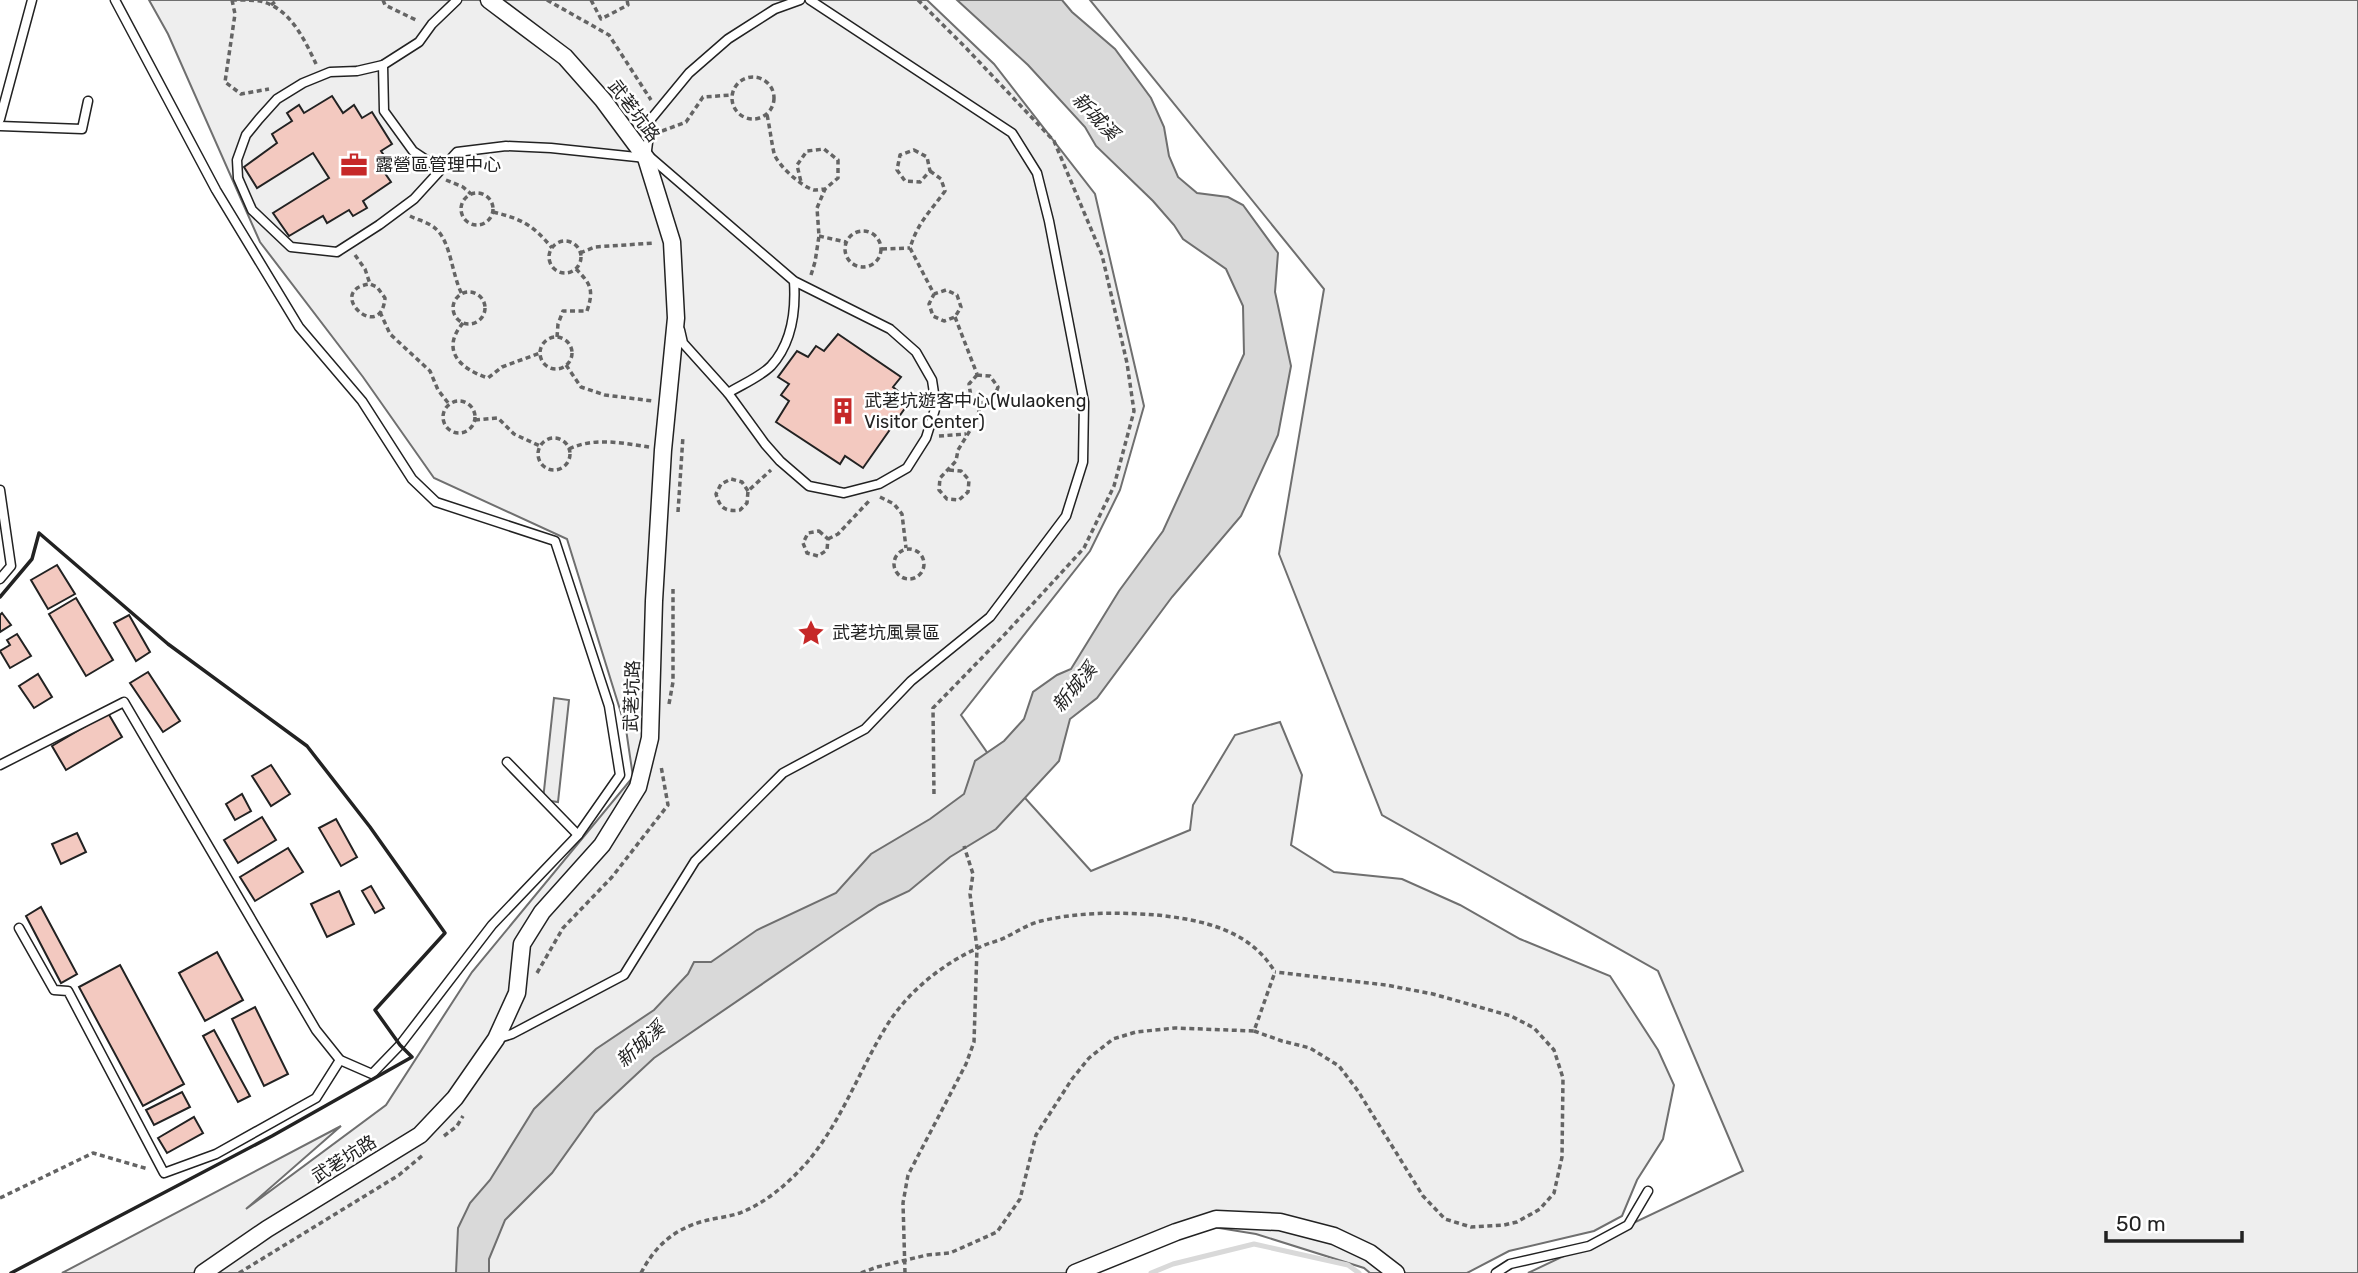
<svg xmlns="http://www.w3.org/2000/svg" width="2358" height="1273" viewBox="0 0 2358 1273" font-family="Rubik,'Noto Sans TC',sans-serif">
<style>
.green{fill:#eee;stroke:#6f6f6f;stroke-width:2}
.parking{fill:#ededed;stroke:#6f6f6f;stroke-width:2}
.water{fill:#d9d9d9;stroke:#6f6f6f;stroke-width:2}
.lines{fill:none;stroke-linecap:round;stroke-linejoin:round}
.stream{stroke:#d9d9d9;stroke-width:5}
.building{fill:#f3c9c0;stroke:#222;stroke-width:2}
.service-casing{stroke:#222;stroke-width:11}
.minor-casing{stroke:#222;stroke-width:19}
.path{stroke:#646464;stroke-width:3.5;stroke-dasharray:5 3.5;stroke-linecap:butt}
.service{stroke:#fff;stroke-width:8}
.minor{stroke:#fff;stroke-width:16}
.path-bridge{stroke:#646464;stroke-width:3.5;stroke-dasharray:5 3.5;stroke-linecap:butt}
.wall{stroke:#222;stroke-width:3.5}
.labels{text-anchor:middle;stroke-width:5;stroke-linejoin:round;paint-order:stroke}
.street-label{font-size:18px;fill:#222;stroke:#fff}
.poi-label{font-size:18px;fill:#222;stroke:#fff;text-anchor:start}
.water-label{font-size:19px;font-style:italic;fill:#222;stroke:#fff}
</style>
<rect width="100%" height="100%" fill="#fff"/>
<!-- green -->
<g class="green">
<polygon points="149,0 927,0 994,64 1095,194 1144,406 1120,490 1090,551 961,715 998,768 1091,871 1190,830 1193,805 1235,735 1280,722 1302,775 1291,845 1334,872 1402,879 1460,905 1520,939 1610,976 1658,1050 1674,1085 1663,1139 1637,1180 1622,1216 1594,1231 1509,1251 1467,1273 1370,1273 1364,1268 1256,1234 1213,1227 1148,1250 1091,1273 62,1273 341,1126 246,1209 386,1105 472,972 633,777 626,729 567,539 434,478 363,377 260,242 168,34"/>
<polygon points="1090,0 2358,0 2358,1273 1528,1273 1743,1171 1658,971 1382,815 1279,554 1324,289"/>
</g>
<!-- parking -->
<polygon class="parking" points="554,698 569,700 558,802 543,800"/>
<!-- water -->
<polygon class="water" points="957,0 1062,0 1072,12 1115,49 1151,98 1164,127 1169,156 1178,177 1197,193 1228,197 1243,205 1278,253 1275,292 1291,366 1278,435 1241,516 1172,597 1097,698 1070,719 1059,761 996,829 950,857 909,891 879,905 841,930 654,1058 595,1113 552,1173 505,1220 489,1259 489,1273 456,1273 458,1228 470,1203 490,1180 534,1109 596,1049 654,1010 688,974 694,962 711,962 757,930 836,893 871,854 930,819 964,794 975,761 1004,741 1024,719 1033,692 1057,675 1071,669 1119,591 1163,531 1244,354 1243,306 1226,269 1183,239 1174,225 1153,201 1096,146 1085,127 1028,65"/>
<g class="lines">
<!-- stream -->
<polyline class="stream" points="1151,1273 1173,1264 1254,1244 1348,1265 1359,1273"/>
</g>
<!-- building -->
<g class="building">
<polygon points="332,96 343,113 354,105 362,118 372,112 392,144 381,151 390,164 382,169 391,182 363,201 367,208 353,216 349,210 327,223 323,216 289,236 273,213 329,178 313,153 257,188 244,167 277,143 272,134 292,121 287,113 299,105 304,113"/>
<polygon points="838,334 901,377 893,387 910,401 863,468 845,456 840,464 776,422 789,401 781,395 789,384 778,377 797,351 808,357 816,346 824,351"/>
<polygon points="57,565 75,594 48,609 31,580"/>
<polygon points="76,598 113,660 86,676 49,614"/>
<polygon points="2,613 11,625 0,632 0,615"/>
<polygon points="129,615 150,652 136,661 114,623"/>
<polygon points="17,634 31,656 10,668 0,651 10,645 7,640"/>
<polygon points="148,672 180,721 163,732 130,683"/>
<polygon points="38,674 52,697 34,708 19,686"/>
<polygon points="108,713 122,737 66,770 52,746"/>
<polygon points="271,765 290,794 271,806 252,776"/>
<polygon points="242,794 251,811 235,820 226,804"/>
<polygon points="262,817 276,840 238,863 224,840"/>
<polygon points="336,819 357,857 341,866 319,828"/>
<polygon points="77,833 86,852 61,864 52,844"/>
<polygon points="288,848 303,872 255,901 240,877"/>
<polygon points="371,886 384,908 375,913 362,891"/>
<polygon points="339,891 354,924 327,937 311,904"/>
<polygon points="41,907 77,974 61,983 26,916"/>
<polygon points="217,952 243,1000 205,1021 179,973"/>
<polygon points="120,965 184,1084 143,1106 79,987"/>
<polygon points="255,1007 288,1074 264,1086 232,1019"/>
<polygon points="214,1030 250,1096 238,1102 203,1036"/>
<polygon points="182,1092 190,1107 154,1125 146,1110"/>
<polygon points="194,1117 203,1133 167,1153 158,1138"/>
</g>
<g class="lines">
<defs>
<g id="service">
<polyline points="383,65 357,71 330,72 303,83 277,99 259,119 246,135 237,160 238,178 252,210 291,247 337,252 379,225 414,199 457,152 506,146 551,148 646,158 651,119 689,73 728,39 775,9 800,0"/>
<polyline points="0,119 32,0"/>
<polyline points="0,126 82,129 88,101"/>
<path d="M650 157 794 281 890 329 916 352 932 380 936 406 926 438 907 468 879 484 844 493 809 486 780 461 765 444 728 393C741 385 760 377 771 366 792 343 796 311 794 281"/>
<polyline points="440,169 413,151 384,111 383,65 419,42 432,24 457,0"/>
<polyline points="680,330 683,343 728,393"/>
<polyline points="0,490 11,566 0,579"/>
<polyline points="507,762 578,835"/>
<polyline points="0,765 124,702 316,1030 340,1060 372,1074 400,1045 492,925 578,835 620,775 609,706 555,541 436,502 412,479 362,401 299,327 216,190 115,0"/>
<polyline points="19,928 54,990 68,991 164,1173 216,1154 316,1098 340,1060"/>
<polyline points="496,1039 512,1034 624,975 695,861 783,773 865,729 911,681 990,617 1066,516 1083,462 1084,402 1049,221 1037,173 1012,133 810,0"/>
<polyline points="1496,1273 1510,1264 1589,1246 1628,1225 1648,1191"/>
</g>
<g id="minor">
<polyline points="203,1273 267,1229 420,1135 455,1098 496,1039 517,993 522,944 542,912 602,845 638,787 650,738 654,601 663,450 676,318 672,242 646,158 603,100 565,57 489,0"/>
<polyline points="1075,1273 1176,1232 1216,1219 1280,1222 1334,1236 1370,1253 1396,1273"/>
</g>
</defs>
<!-- service casing -->
<use href="#service" class="service-casing"/>
<!-- minor casing -->
<use href="#minor" class="minor-casing"/>
<!-- path -->
<g class="path">
<polyline points="232,0 235,14 225,82 241,94 269,89"/>
<path d="M232 0C241 0 252 0 260 1 291 8 305 41 317 66"/>
<polyline points="383,0 385,5 418,21"/>
<polyline points="547,0 609,35 651,100"/>
<polyline points="591,0 601,19 628,5 627,0"/>
<polyline points="918,0 967,49 1054,141 1102,255 1127,363 1134,411 1114,486 1084,548 1006,633 933,708 934,796"/>
<polyline points="271,5 277,0"/>
<circle cx="753" cy="98" r="21"/>
<path d="M767 115C770 128 771 140 774 153 777 165 802 187 814 190 817 190 821 189 825 189L838 178V160L824 149 807 151 797 165 801 182"/>
<polyline points="662,131 686,122 703,97 731,95"/>
<polygon points="914,150 927,157 930,171 920,182 905,181 897,170 900,155"/>
<path d="M930 171 941 179 945 191C930 212 918 222 910 248L934 294 929 304 933 316 944 321 955 317 961 307 957 295 946 290 934 294"/>
<polyline points="446,180 463,187 471,194"/>
<circle cx="477" cy="209" r="16"/>
<path d="M493 212C522 219 533 225 552 248"/>
<path d="M410 216C418 220 430 223 436 229 451 242 452 276 462 294"/>
<circle cx="863" cy="249" r="18"/>
<polyline points="819,236 846,242"/>
<circle cx="565" cy="257" r="16"/>
<polyline points="882,249 910,248"/>
<polyline points="580,253 595,247 654,243"/>
<path d="M355 255 365 269 370 284 377 287 385 298C381 345 323 290 370 284"/>
<polyline points="811,275 815,262 819,236 817,208 825,189"/>
<circle cx="469" cy="308" r="16"/>
<polyline points="380,312 390,334 430,371 438,390 449,404"/>
<polyline points="955,317 977,374"/>
<path d="M463 323C440 350 460 369 488 378L502 367 540 353"/>
<path d="M557 337 558 324 563 311H587C594 290 591 284 576 269"/>
<circle cx="556" cy="353" r="16"/>
<polyline points="566,365 581,387 605,395 653,401"/>
<polygon points="977,375 990,376 998,387 994,399 981,403 971,397 969,384"/>
<circle cx="459" cy="417" r="16"/>
<polyline points="475,420 498,418 514,434 540,446"/>
<polyline points="939,436 966,434"/>
<circle cx="554" cy="454" r="16"/>
<path d="M569 449C594 437 622 443 649 447"/>
<polyline points="949,470 961,471 969,480 968,492 959,500 947,499 939,490 940,478 956,461 958,450 977,419 981,403"/>
<path d="M748 491 742 482 731 479 721 484 716 494C720 508 725 512 740 510L747 503 748 491 771 470"/>
<polyline points="880,497 894,504 902,514 906,548"/>
<polyline points="678,512 683,436"/>
<polygon points="819,531 828,539 827,550 818,556 807,553 803,543 808,533"/>
<polyline points="828,539 838,534 869,501"/>
<circle cx="909" cy="564" r="15"/>
<polyline points="669,704 673,682 673,589"/>
<polyline points="537,973 563,928 612,877 668,805 661,766"/>
<polyline points="1254,1031 1282,1041 1310,1048 1339,1066 1358,1091 1423,1196 1445,1219 1471,1227 1504,1225 1517,1222 1540,1209 1554,1193 1562,1157 1563,1078 1554,1050 1534,1028 1511,1016 1433,994 1386,985 1275,972"/>
<polyline points="444,1136 457,1126 463,1116"/>
<polyline points="0,1198 93,1153 148,1169"/>
<polyline points="927,1255 950,1253 997,1232 1020,1199 1036,1135 1072,1079 1089,1058 1113,1039 1136,1032 1175,1028 1254,1031 1275,972"/>
<polyline points="239,1273 399,1175 423,1155"/>
<path d="M641 1273C655 1246 674 1229 704 1221 715 1218 728 1217 740 1213 760 1205 776 1193 792 1178 838 1135 856 1074 889 1022 910 990 944 963 978 948 986 944 994 942 1002 939 1015 933 1028 924 1041 921 1078 912 1119 912 1157 915 1203 920 1250 930 1275 972"/>
<polyline points="861,1273 877,1267"/>
<polyline points="905,1273 903,1203 908,1175 966,1064 974,1042 977,948 970,894 973,874 964,846"/>
</g>
<!-- service -->
<use href="#service" class="service"/>
<!-- minor -->
<use href="#minor" class="minor"/>
<!-- path-bridge -->
<polyline class="path-bridge" points="877,1267 927,1255"/>
<!-- wall -->
<polyline class="wall" points="0,597 32,559 39,533 168,644 307,746 370,827 445,933 375,1010 400,1045 412,1057 272,1136 11,1273"/>
</g>
<!-- icons -->
<defs>
<symbol id="office-bare" viewBox="-9 -9 18 18"><path d="M-6-3h4V-5.5h4V-3h4V5H-6ZM-1-4.5V-3h2v-1.5ZM-6 0V1H6V0Z" fill="#c62828" stroke="#fff" stroke-width="2.5" paint-order="stroke"/></symbol>
<symbol id="building-bare" viewBox="-9 -9 18 18"><path d="M-4-6H4V6H1V3H-1V6H-4ZM-2.5-4.3h1.7v1.8h-1.7ZM.8-4.3h1.7v1.8H.8ZM-2.5-1h1.7V.8h-1.7ZM.8-1h1.7V.8H.8Z" fill="#c62828" stroke="#fff" stroke-width="2.5" paint-order="stroke"/></symbol>
<symbol id="sight-bare" viewBox="-9 -9 18 18"><path d="M0-6L1.8-2.2L6-1.7L2.9 1.2L3.7 5.4L0 3.3L-3.7 5.4L-2.9 1.2L-6-1.7L-1.8-2.2Z" fill="#c62828" stroke="#fff" stroke-width="2.5" paint-order="stroke"/></symbol>
</defs>
<g fill-rule="evenodd">
<use href="#office-bare" x="335" y="146" width="38" height="38"/>
<use href="#building-bare" x="824" y="392" width="38" height="38"/>
<use href="#sight-bare" x="792" y="614" width="38" height="38"/>
</g>
<g class="labels">
<!-- street labels -->
<g class="street-label">
<text transform="translate(634 111) rotate(53)" y="6">武荖坑路</text>
<text transform="translate(632 696) rotate(-88)" y="6">武荖坑路</text>
<text transform="translate(344 1159) rotate(-32)" y="6">武荖坑路</text>
</g>
<!-- poi labels -->
<g class="poi-label">
<text x="375" y="171">露營區管理中心</text>
<text x="864" y="407">武荖坑遊客中心(Wulaokeng<tspan x="864" dy="21">Visitor Center)</tspan></text>
<text x="832" y="639">武荖坑風景區</text>
</g>
<!-- water labels -->
<g class="water-label">
<text transform="translate(1096 116) rotate(46)" y="7">新城溪</text>
<text transform="translate(1074 687) rotate(-50)" y="7">新城溪</text>
<text transform="translate(640 1044) rotate(-42)" y="7">新城溪</text>
</g>
</g>
<!-- scale -->
<path d="M2106 1231v10h136v-10" fill="none" stroke="#222222" stroke-width="3.5"/>
<text x="2116" y="1231" font-size="21" fill="#222222" stroke="#ffffff" stroke-width="5" paint-order="stroke">50 m</text>
</svg>
